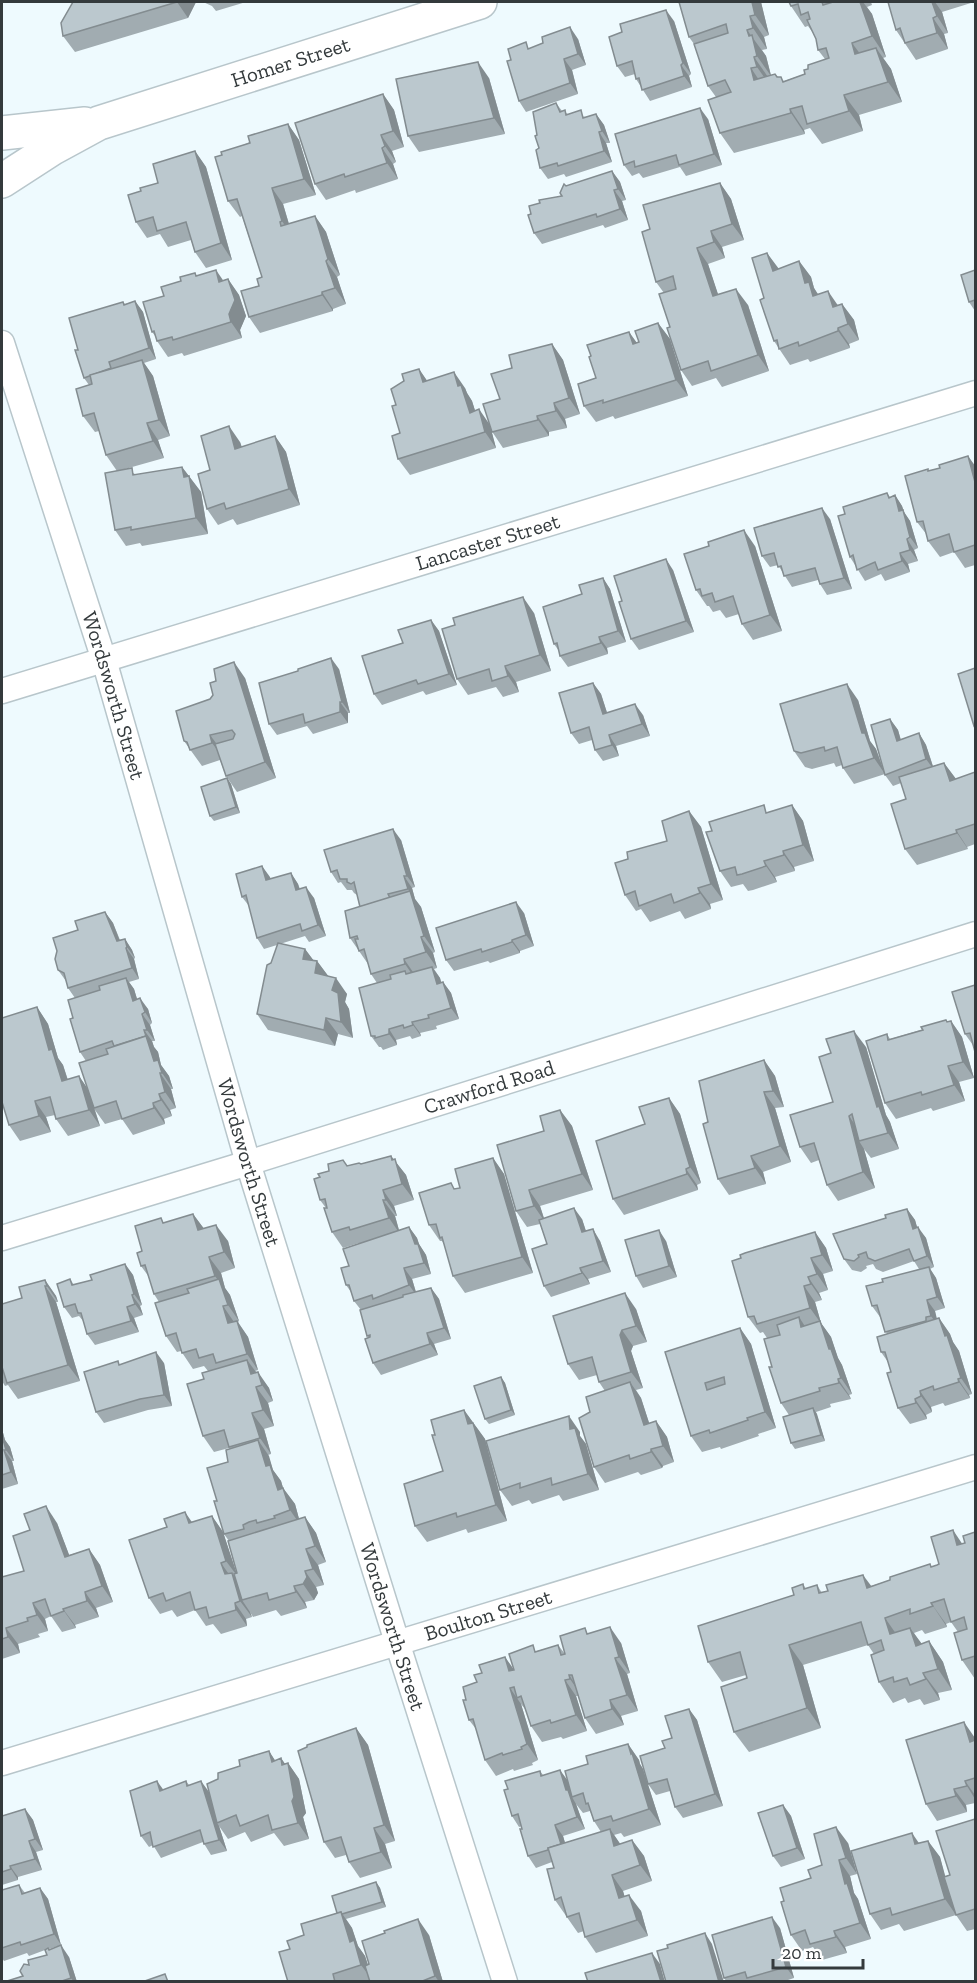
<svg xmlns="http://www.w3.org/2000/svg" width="977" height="1983" viewBox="0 0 977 1983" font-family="'Zilla Slab',serif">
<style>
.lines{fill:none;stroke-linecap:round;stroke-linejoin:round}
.street-casing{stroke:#b8c6cb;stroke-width:27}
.secondary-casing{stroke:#b8c6cb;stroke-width:36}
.street{stroke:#fff;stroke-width:24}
.secondary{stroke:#fff;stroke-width:33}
.wall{fill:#a1acb1;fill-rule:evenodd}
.shaded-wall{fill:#838c90}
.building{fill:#bbc8ce;stroke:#838c90;stroke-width:1.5;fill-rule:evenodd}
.labels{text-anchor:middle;stroke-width:4.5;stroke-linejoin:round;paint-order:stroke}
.street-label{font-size:21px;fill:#343a3c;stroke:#fff}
</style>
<rect width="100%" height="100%" fill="#eefafe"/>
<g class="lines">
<defs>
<g id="street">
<path id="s1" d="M2 343 104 660 248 1163 397 1642 505 1982"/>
<path id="s2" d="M2 691 976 393"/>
<path id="s3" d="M2 1238 248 1163 976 934"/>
<path id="s4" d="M2 1763 976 1467"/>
</g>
<g id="secondary">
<polyline points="2,133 85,124"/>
<path id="s5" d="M2 181 53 148 99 123 480 2"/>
</g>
</defs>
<!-- street casing -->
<use href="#street" class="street-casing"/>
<!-- secondary casing -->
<use href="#secondary" class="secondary-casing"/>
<!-- street -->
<use href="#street" class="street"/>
<!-- secondary -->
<use href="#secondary" class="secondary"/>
</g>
<!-- wall -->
<g class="wall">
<polygon points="73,2 196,2 188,18 75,52 63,36"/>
<polygon points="203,2 246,2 216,11 212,6"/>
<polygon points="679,2 761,2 769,35 764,37 767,49 762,50 766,56 771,75 775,74 778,77 784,81 805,74 808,69 825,59 818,50 816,39 813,33 808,26 805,27 791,6 789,2 871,2 872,5 867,7 872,14 886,57 883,58 891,69 902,102 859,115 863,131 822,144 810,128 804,130 805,134 734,153 720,133 716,97 708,86 694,44 689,37"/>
<polygon points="888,2 970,2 971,3 942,12 948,33 944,34 948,49 916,60 896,30"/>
<polygon points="674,21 691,74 689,76 692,87 650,101 636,79 635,74 625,77 617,66"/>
<polygon points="578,39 586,65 572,70 578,94 526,112 519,101 511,60 530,48"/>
<polygon points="489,78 505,134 419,152 408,136"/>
<polygon points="383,94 394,110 404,147 392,151 396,162 393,164 398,179 356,193 355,190 326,200 315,184"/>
<polygon points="556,103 562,111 568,114 586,117 596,114 604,125 610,143 606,143 612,162 566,177 564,174 548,179 540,168 537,135"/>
<polygon points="708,119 722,165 686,176 680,167 643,178 639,173 632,176 624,165"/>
<polygon points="288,124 299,140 316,195 283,204 289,224 315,216 326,232 340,275 337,277 346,304 333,309 333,311 260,333 249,317 262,277 242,216 240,217 228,201 222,155"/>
<polygon points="195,151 206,167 232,260 206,268 195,252 191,240 168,247 160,234 147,238 136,222 141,191 158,183"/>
<polygon points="612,171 620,182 626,200 622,201 628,220 605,228 603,225 542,244 534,233 531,214 562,196 566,186"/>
<polygon points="720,183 731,199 744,240 722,247 725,258 708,264 718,295 748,305 769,371 722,387 716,378 692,386 681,370 670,327 664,293 656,282 650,229"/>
<polygon points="767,253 778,269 799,261 811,277 814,288 818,294 838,305 842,304 854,320 859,340 849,344 850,348 810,362 808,359 790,365 774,341 764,298"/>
<polygon points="975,270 975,311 969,302"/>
<polygon points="197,275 223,281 228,279 239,295 246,316 240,330 242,338 184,356 182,353 168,357 157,341 156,337 152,332 164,296 181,281"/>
<polygon points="135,301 143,312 156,359 144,363 153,376 170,436 158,440 164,458 125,469 137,475 182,467 201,492 208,534 142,546 140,543 126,546 115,530 117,471 106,455 99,431 95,432 83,416 89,385 84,378 78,350 123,302 125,304"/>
<polygon points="658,323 670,339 688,396 615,419 613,416 596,422 584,406 596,378 629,332 637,343 639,342"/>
<polygon points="552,344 563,360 580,414 565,419 567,428 549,432 549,436 503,448 491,430 496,448 410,475 398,459 400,433 396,405 404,381 419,369 427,381 465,388 467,393 472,401 475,411 490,425 512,368"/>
<polygon points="275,436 286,452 300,505 237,525 233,519 218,525 207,509 240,442 242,447"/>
<polygon points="968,456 975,466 975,565 965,568 954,552 940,557 928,541 927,535 917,522 928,469 929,471 940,468"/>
<polygon points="887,493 890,497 895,495 902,506 904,512 910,521 918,548 914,550 918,561 908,564 910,572 885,581 881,574 865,581 850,557 845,514"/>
<polygon points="830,519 852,589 827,595 820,584 818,580 792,587 778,565 770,567 762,556"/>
<polygon points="755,546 782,631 753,640 742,624 739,614 726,618 720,610 713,612 709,606 707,606 696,590"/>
<polygon points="673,570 694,632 639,650 631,639 622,601"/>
<polygon points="603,578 610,589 626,642 607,648 608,654 568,667 560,656 559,651 554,644 582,594"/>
<polygon points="534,613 551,671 516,682 519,692 503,697 496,687 468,695 457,679"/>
<polygon points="431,620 439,631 457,685 426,695 423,691 382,705 374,694 403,643"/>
<polygon points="339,669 350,713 348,713 348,723 313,734 307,726 277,735 269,724"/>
<polygon points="245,678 276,778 237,792 226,776 220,760 202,766 184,741 210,699"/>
<polygon points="593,683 601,694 607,713 643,715 650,736 616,746 619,756 603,761 595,750 592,740 579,744 571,733"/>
<polygon points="858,700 870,741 876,749 885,774 854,784 843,768 842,765 836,767 834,763 812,769 805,767 794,751"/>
<polygon points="890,719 898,730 901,740 919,733 926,745 933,766 944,763 956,779 975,772 975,844 967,847 968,849 917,865 905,849 906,799 901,783 893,786 885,775"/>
<polygon points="227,778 231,784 240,813 214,821 210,816"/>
<polygon points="792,805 803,821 814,861 794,867 795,871 775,877 777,882 753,890 748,891 743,884 731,887 720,871 769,812"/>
<polygon points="689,811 701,827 723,900 710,904 711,909 685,919 680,911 650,922 641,909 636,911 625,895 628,859 667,841"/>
<polygon points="401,840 415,887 412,888 415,899 421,907 435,952 433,953 437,968 434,969 440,978 441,983 443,982 451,993 459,1019 436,1026 437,1029 420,1033 421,1036 412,1039 410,1036 396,1040 397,1045 383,1050 381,1047 379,1047 371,1036 377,983 371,974 368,964 350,938 360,907 357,895 354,893 352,890 347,890 341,882 338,883 331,872"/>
<polygon points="262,866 270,879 291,873 298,884 300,889 314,898 326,936 309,942 305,936 280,944 305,949 313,960 317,961 328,976 347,994 345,1002 349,1009 353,1038 338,1034 335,1046 268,1030 257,1014 277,945 264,949 257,938 249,906 242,897"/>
<polygon points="105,912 113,923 120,940 125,939 132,950 135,958 134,959 139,979 129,982 134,989 137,999 148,1009 152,1023 150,1025 155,1041 152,1041 154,1047 158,1052 161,1065 169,1076 173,1089 171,1089 176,1108 170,1110 172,1116 164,1119 165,1124 133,1135 122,1119 105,1124 95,1110 100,1126 68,1136 56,1119 55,1115 46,1117 51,1132 20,1141 9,1125 37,1007 48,1024 58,1058 63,1065 68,1080 79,1076 88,1090 86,1061 80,1052 73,1018 75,998 68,988 66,981 58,970 78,930"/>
<polygon points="524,913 534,946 520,951 520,953 490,963 488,961 454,971 446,960"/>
<polygon points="975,985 975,1048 965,1034"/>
<polygon points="951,1021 962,1037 974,1078 959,1082 965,1101 933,1111 931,1108 896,1119 885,1103 887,1034 890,1039"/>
<polygon points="866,1047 886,1115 890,1122 899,1149 871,1158 864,1149 875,1188 838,1201 827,1185 819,1160 811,1163 800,1147 833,1102"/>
<polygon points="764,1060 775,1076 784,1107 775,1108 791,1162 763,1172 766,1184 729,1195 718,1179 708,1122"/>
<polygon points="669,1098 680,1114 701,1183 697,1185 698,1190 624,1215 613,1199 645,1124"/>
<polygon points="560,1110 572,1126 593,1190 540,1206 544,1218 582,1219 586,1231 600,1241 611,1272 588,1279 590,1284 551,1297 544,1286 547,1244 540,1224 527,1227 516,1211 544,1131"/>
<polygon points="391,1156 406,1175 414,1200 394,1206 397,1216 395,1216 399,1230 409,1227 417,1238 419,1244 426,1255 431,1274 412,1279 416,1292 431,1288 439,1299 451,1339 434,1344 438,1355 381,1375 373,1363 369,1338 367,1336 361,1310 354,1301 351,1292 346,1285 349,1266 359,1243 343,1248 332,1232 326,1208 320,1200 320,1177 347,1166 361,1164"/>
<polygon points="493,1158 504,1174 533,1273 465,1293 453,1276 444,1244 442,1241 440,1241 429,1225 455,1189 460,1188"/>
<polygon points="907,1209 915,1220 917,1228 926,1238 934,1267 930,1269 936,1278 945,1308 935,1311 936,1319 939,1318 950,1334 953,1342 959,1351 972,1394 969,1395 970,1398 945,1406 943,1403 931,1407 932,1412 926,1415 927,1419 910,1424 898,1408 891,1372 888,1362 881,1352 887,1334 880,1317 872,1306 883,1282 919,1269 914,1261 883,1272 876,1269 873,1264 866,1266 867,1268 861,1272 852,1270 844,1259"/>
<polygon points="193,1214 204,1229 228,1241 235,1268 221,1273 225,1288 230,1295 239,1321 238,1322 248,1337 258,1370 255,1371 269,1388 273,1401 268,1403 274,1426 264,1429 271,1454 268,1455 273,1470 281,1481 283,1488 295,1504 299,1519 305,1517 316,1533 326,1562 318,1565 324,1585 316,1587 318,1593 314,1600 305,1602 307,1608 281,1616 276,1610 253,1617 250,1612 252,1617 246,1619 247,1626 221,1634 213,1624 206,1626 195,1610 177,1617 172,1610 160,1614 149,1598 192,1522 212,1516 223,1532 236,1573 237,1573 229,1541 224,1534 217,1501 228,1462 230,1449 229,1448 214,1452 203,1436 204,1379 208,1371 204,1366 193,1369 181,1351 177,1352 166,1336 159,1302 154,1294 149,1277 141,1266 142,1251 165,1223"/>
<polygon points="815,1232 826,1248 833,1271 823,1274 828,1290 819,1293 822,1300 815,1302 821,1323 831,1337 838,1358 842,1365 852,1394 849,1395 851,1399 830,1404 831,1407 816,1412 825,1441 795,1449 791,1443 789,1415 781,1403 767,1338 763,1332 760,1333 748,1317 741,1258"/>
<polygon points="666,1241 677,1277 643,1288 636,1276"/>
<polygon points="125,1264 133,1275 142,1305 140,1306 143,1315 134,1318 139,1332 95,1345 87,1334 84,1322 79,1316 72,1318 64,1307 70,1279 74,1285 92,1280"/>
<polygon points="45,1280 56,1296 58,1302 56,1302 80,1381 18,1399 8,1385 5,1386 2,1381 2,1304 22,1298"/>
<polygon points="636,1309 647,1342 633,1346 631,1351 643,1388 636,1390 641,1398 649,1423 656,1421 667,1437 674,1462 663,1466 662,1468 641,1475 638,1472 605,1483 594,1467 590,1412 605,1391 599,1382 597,1375 579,1380 568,1364"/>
<polygon points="740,1328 751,1344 776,1428 758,1434 759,1436 721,1449 720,1447 702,1452 691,1436 665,1352"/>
<polygon points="164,1363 172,1406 148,1410 104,1423 96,1412 120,1364"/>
<polygon points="501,1377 505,1383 515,1415 489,1424 485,1419"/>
<polygon points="464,1410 485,1439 507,1521 468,1533 466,1529 427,1542 415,1526 443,1471 435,1435"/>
<polygon points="2,1429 5,1440 10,1447 14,1461 12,1461 18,1484 2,1489"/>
<polygon points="580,1432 580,1436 586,1444 599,1490 563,1501 559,1495 532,1504 529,1500 512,1506 500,1490"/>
<polygon points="57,1523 69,1555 89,1549 100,1565 113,1602 96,1608 99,1617 75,1625 76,1628 62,1632 51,1616 45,1619 48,1631 38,1634 40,1637 18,1644 20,1653 2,1659 2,1574 4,1577 24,1571"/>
<polygon points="975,1532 975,1679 962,1660 958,1632 951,1622 946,1624 947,1627 925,1634 922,1630 914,1633 921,1644 929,1641 943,1662 952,1690 938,1693 940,1700 924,1705 920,1699 908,1703 905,1698 893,1703 879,1682 874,1654 868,1645 803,1665 821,1728 749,1752 734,1732 747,1678 746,1675 722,1682 708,1662 794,1595 803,1584 806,1589 817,1585 822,1593 871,1586 937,1565 962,1544 965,1543"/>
<polygon points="589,1633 621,1643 630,1673 627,1674 638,1711 621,1716 624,1725 596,1734 585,1718 578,1696 576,1696 587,1731 563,1739 561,1737 542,1742 531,1726 525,1709 521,1704 538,1760 532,1763 533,1765 514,1771 513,1769 496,1776 485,1760 476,1729 469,1720 466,1700 482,1673 505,1657 514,1670 537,1651 558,1645 565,1654"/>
<polygon points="689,1709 697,1720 723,1806 683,1818 675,1807 670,1791 656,1795 648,1784 665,1748"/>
<polygon points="356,1728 368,1745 395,1841 385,1844 392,1868 360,1878 349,1862 346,1855 335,1858 324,1842"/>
<polygon points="975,1738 975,1803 966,1805 967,1812 937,1821 926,1804"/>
<path d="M628 1744 639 1760 640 1764 643 1769 661 1825 624 1837 621 1833 614 1835 620 1844 632 1840 644 1856 652 1881 623 1891 624 1896 641 1911 648 1936 596 1953 585 1937 584 1931 578 1933 555 1900 554 1868 552 1862 536 1868 528 1856 522 1826 519 1827 512 1816 508 1789 540 1771 543 1775 567 1779 588 1764ZM576 1804 583 1813 590 1811 594 1821 601 1832 565 1843 563 1836 585 1829Z"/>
<polygon points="269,1751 275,1761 281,1758 285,1764 288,1763 299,1779 306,1813 303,1817 309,1839 284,1846 274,1833 251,1842 245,1832 228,1839 219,1826 227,1851 211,1855 203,1842 161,1858 153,1845 149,1847 141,1836 163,1790 186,1781 189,1785 209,1792 218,1779"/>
<polygon points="783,1805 791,1816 805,1859 781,1867 773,1856"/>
<polygon points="25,1809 33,1820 43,1850 36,1852 42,1870 18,1877 18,1880 2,1885 2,1816"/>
<polygon points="975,1819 975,1929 967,1931 956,1915 904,1931 899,1924 881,1930 870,1914 919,1843 928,1841 940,1857 945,1877 950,1875"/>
<polygon points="848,1843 857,1874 850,1876 854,1893 858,1899 871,1939 845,1947 847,1953 822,1960 813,1947 802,1951 791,1935 784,1901 811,1878"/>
<polygon points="376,1882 380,1888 386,1907 346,1919 352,1928 358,1946 365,1956 368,1965 429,1935 443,1982 288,1982 290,1949 304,1935 337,1913"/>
<polygon points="19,1885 25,1893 40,1888 48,1899 61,1945 49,1949 69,1957 77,1982 4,1982 23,1976 29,1965 47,1955 45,1950 29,1956 27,1953 4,1961 2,1958 2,1890"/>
<polygon points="780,1928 794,1978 782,1982 727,1982 724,1978"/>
</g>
<!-- shaded-wall -->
<g class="shaded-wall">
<polygon points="177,2 196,2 188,18"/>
<polygon points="752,2 761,2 769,35 755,15"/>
<polygon points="860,2 863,2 872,14 886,57 872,36"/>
<polygon points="932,2 935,2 942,12 948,33 937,16"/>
<polygon points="666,10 674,21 691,74 683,63"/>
<polygon points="750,16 764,37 767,49 753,28"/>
<polygon points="933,18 944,34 948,49 937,33"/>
<polygon points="570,27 578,39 586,65 578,54"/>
<polygon points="747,30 766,56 771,76 757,56"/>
<polygon points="852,43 867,63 855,54"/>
<polygon points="876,48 891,69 902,102 888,82"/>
<polygon points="754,57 768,77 771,87 757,67"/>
<polygon points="564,59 572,70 578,94 570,83"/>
<polygon points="478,62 489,78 505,134 494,118"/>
<polygon points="681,65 689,76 692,87 684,76"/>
<polygon points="751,68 765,89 754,80"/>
<polygon points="383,94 394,110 404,147 393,131"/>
<polygon points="844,95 859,115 863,131 849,111"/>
<polygon points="700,108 708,119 722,165 714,154"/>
<polygon points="790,109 804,130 805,134 791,113"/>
<polygon points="596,114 604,125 610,143 602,131"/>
<polygon points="288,124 299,140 316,195 304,179"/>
<polygon points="599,132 606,143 612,162 604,151"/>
<polygon points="381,135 392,151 396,162 385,146"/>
<polygon points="382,148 393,164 398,179 387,163"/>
<polygon points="195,151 206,167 232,260 221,243"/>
<polygon points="612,171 620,182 626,200 618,189"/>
<polygon points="720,183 731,199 744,240 732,224"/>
<polygon points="272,188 283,204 293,238 282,221"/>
<polygon points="614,190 622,201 628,220 620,209"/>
<polygon points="315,216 326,232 340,275 328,259"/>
<polygon points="711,231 722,247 725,258 714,242"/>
<polygon points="697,248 708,264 724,312 713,296"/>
<polygon points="767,253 779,269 773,271"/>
<polygon points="326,261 337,277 346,304 335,288"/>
<polygon points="799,261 811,277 814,288 820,298 824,312 805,283"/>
<polygon points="216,270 227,286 219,282"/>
<polygon points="228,279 239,295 246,316 240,330 242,338 231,322 229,314"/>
<polygon points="736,289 748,305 769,371 758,355"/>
<polygon points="828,291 839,307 833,307"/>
<polygon points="322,292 333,309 333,311 322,295"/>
<polygon points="135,301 143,312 156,359 149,348"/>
<polygon points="842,304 854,320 859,340 848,324"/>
<polygon points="658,323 670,339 688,396 676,380"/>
<polygon points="838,328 849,344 850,348 838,331"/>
<polygon points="629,332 641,349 633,344"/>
<polygon points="552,344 563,360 580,414 569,398"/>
<polygon points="142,360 153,376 170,436 159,420"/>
<polygon points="419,369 430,385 423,382"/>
<polygon points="454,372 465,388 467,393 472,401 481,429 470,413 458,386"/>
<polygon points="554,403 565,419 567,428 556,411"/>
<polygon points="479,409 490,425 496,448 485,432"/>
<polygon points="537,416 549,432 549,436 538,420"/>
<polygon points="147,423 158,440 164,458 153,441"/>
<polygon points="229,426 240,442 247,465 235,449"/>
<polygon points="275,436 286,452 300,505 289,489"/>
<polygon points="968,456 975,466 975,482"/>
<polygon points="182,467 201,492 208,534 196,518 184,477"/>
<polygon points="895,495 902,506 904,512 910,521 918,548 910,537 899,511"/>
<polygon points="822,508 830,519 852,589 844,578"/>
<polygon points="744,530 755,546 782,631 770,615"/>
<polygon points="907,539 914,550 918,561 910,550"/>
<polygon points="900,553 908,564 910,572 902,561"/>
<polygon points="666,559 673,570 694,632 686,621"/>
<polygon points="603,578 610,589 626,642 618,631"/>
<polygon points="523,597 534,613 551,671 540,655"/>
<polygon points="431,620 439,631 457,685 449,674"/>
<polygon points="599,637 607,648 608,654 601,643"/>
<polygon points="331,658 339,669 350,713 342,702"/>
<polygon points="234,662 245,678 276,778 265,762"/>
<polygon points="505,666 516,682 519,692 508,676"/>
<polygon points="593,683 601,694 611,725 603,714"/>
<polygon points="847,684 858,700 870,741 876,749 885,774 874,758 862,733"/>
<polygon points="340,702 348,713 348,723 340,712"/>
<polygon points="635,704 643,715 650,736 642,724"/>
<polygon points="890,719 898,730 904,752 897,741"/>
<polygon points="919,733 926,745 934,770 926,759"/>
<polygon points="210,735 222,751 224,759 212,743"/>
<polygon points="609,735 616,746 619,756 612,745"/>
<polygon points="944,763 956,779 950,781"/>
<polygon points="227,778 231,784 240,813 236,807"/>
<polygon points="792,805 803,821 814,861 803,845"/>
<polygon points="689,811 701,827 723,900 711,884"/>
<polygon points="393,829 401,840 415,887 407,876"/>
<polygon points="956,830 967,847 968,849 957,833"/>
<polygon points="783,851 794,867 795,871 784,855"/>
<polygon points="764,861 775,877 777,882 766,866"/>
<polygon points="262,866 270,877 274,891 266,880"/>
<polygon points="291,873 298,884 303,901 296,890"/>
<polygon points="404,876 412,888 415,899 421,907 435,952 424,936"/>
<polygon points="306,887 314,898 326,936 318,925"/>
<polygon points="698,888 710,904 711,909 700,893"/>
<polygon points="516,902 524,913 534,946 526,935"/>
<polygon points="105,912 113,923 124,952 117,941"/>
<polygon points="421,937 433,953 437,968 426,952"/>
<polygon points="125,939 132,950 135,958 127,947"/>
<polygon points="512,940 520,951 520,953 512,942"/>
<polygon points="126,948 134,959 139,979 132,968"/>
<polygon points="305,949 317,965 317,961 329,977 326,990 303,959"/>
<polygon points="404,959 415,975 416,980 405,964"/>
<polygon points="432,967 440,978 445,995 437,984"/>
<polygon points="126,978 134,989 141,1012 133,1001"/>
<polygon points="336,978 347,994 345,1002 349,1009 353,1038 341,1022 332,990"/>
<polygon points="443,982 451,993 459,1019 451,1008"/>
<polygon points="140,998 148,1009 152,1023 145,1012"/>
<polygon points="37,1007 48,1024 58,1058 63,1065 73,1097 62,1081 49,1050"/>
<polygon points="142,1014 150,1025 155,1041 147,1030"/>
<polygon points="326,1018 338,1034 335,1046 324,1030"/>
<polygon points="946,1020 954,1030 951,1021 962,1037 974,1078 963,1062"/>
<polygon points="412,1022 420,1033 421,1036 413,1025"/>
<polygon points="389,1029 396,1040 397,1045 389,1034"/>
<polygon points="144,1030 152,1041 154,1047 158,1052 161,1065 169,1076 173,1089 154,1061"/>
<polygon points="854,1031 866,1047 886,1115 890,1122 899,1149 888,1133 877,1107"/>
<polygon points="764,1060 775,1076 784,1107 773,1091"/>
<polygon points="948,1066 959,1082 965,1101 954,1085"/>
<polygon points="160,1073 171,1089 176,1108 165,1092"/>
<polygon points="79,1076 90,1092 94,1108 100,1126 89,1110"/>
<polygon points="764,1092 775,1108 791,1162 780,1146"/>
<polygon points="159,1094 170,1110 172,1116 161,1100"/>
<polygon points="669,1098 680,1114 701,1183 690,1167"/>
<polygon points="35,1101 46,1117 51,1132 39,1116"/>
<polygon points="153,1103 164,1119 165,1124 154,1108"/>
<polygon points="560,1110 572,1126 593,1190 582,1174"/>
<polygon points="849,1116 860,1132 859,1141 864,1149 875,1188 863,1172"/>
<polygon points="391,1156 406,1175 414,1200 402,1184 392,1160"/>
<polygon points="751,1156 763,1172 766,1184 755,1168"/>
<polygon points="493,1158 504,1174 533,1273 522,1257"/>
<polygon points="686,1169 697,1185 698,1190 687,1174"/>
<polygon points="383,1190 394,1206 397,1216 386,1200"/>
<polygon points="529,1190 540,1206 545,1222 534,1206"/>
<polygon points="383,1200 395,1216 400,1234 389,1218"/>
<polygon points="574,1208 582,1219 590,1244 582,1232"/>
<polygon points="907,1209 915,1220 921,1240 913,1229"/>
<polygon points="193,1214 205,1230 198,1230"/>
<polygon points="216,1225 228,1241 235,1268 224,1252"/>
<polygon points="409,1227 417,1238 419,1244 426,1255 431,1274 424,1263 415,1244"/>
<polygon points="918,1227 926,1238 934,1267 927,1256"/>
<polygon points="593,1229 600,1241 611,1272 603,1261"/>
<polygon points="659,1230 666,1241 677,1277 669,1266"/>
<polygon points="815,1232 826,1248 833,1271 822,1255"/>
<polygon points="209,1257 221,1273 225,1288 230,1295 239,1321 228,1305 220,1283 215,1276"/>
<polygon points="811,1258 823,1274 828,1290 817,1274"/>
<polygon points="125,1264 133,1275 142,1305 134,1294"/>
<polygon points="929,1267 936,1278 945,1308 937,1297"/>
<polygon points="404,1268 412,1279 417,1296 409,1285"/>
<polygon points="580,1268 588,1279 590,1284 582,1273"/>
<polygon points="808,1277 819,1293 822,1300 811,1284"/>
<polygon points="45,1280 56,1296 58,1302 47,1286"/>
<polygon points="45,1286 56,1302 80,1381 68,1365"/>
<polygon points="804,1286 815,1302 821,1323 831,1337 838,1358 842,1365 852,1394 841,1378 829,1349 820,1322 810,1308"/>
<polygon points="431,1288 439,1299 451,1339 444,1328"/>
<polygon points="625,1293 636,1309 647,1342 636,1326"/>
<polygon points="132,1295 140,1306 143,1315 135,1304"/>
<polygon points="927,1300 935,1311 939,1327 931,1316"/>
<polygon points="223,1306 234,1322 228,1323"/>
<polygon points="127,1307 134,1318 139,1332 131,1321"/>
<polygon points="799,1317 810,1334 801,1327"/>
<polygon points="939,1318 950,1334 953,1342 959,1351 972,1394 961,1378 945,1336"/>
<polygon points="237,1321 248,1337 258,1370 247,1354"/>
<polygon points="740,1328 751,1344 776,1428 765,1412"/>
<polygon points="622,1330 633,1346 631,1351 643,1388 631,1372 620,1335"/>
<polygon points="427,1333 434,1344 438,1355 430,1344"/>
<polygon points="156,1352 164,1363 172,1406 164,1395"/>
<polygon points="247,1360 259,1376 251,1374"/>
<polygon points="258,1372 269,1388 273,1401 262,1385"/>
<polygon points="501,1377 505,1383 515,1415 511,1410"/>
<polygon points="838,1379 849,1395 851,1399 839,1383"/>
<polygon points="958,1379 969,1395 970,1398 959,1382"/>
<polygon points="630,1382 641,1398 655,1441 644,1425"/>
<polygon points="256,1387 268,1403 274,1426 263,1410"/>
<polygon points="920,1391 931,1407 932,1412 921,1396"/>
<polygon points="915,1399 926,1415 927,1419 916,1403"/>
<polygon points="813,1408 817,1414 825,1441 821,1435"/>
<polygon points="464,1410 485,1439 507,1521 496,1505"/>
<polygon points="252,1413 264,1429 271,1454 260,1438"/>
<polygon points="569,1416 580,1432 580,1436 586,1444 599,1490 588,1474 570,1429"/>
<polygon points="656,1421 667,1437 674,1462 663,1446"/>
<polygon points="2,1429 5,1440 10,1447 14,1461 6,1450 2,1440"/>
<polygon points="258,1440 269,1456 273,1470 281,1481 284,1491 283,1488 295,1504 301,1526 290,1510 278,1490 266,1466"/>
<polygon points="651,1449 663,1466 662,1468 651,1452"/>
<polygon points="4,1450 12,1461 18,1484 11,1472"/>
<polygon points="46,1506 57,1523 76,1573 65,1557"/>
<polygon points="185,1512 196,1528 189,1523"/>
<polygon points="212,1516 223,1532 238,1577 226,1561"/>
<polygon points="305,1517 316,1533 326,1562 315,1546"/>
<polygon points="953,1530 967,1551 957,1545"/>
<polygon points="89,1549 100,1565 113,1602 102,1586"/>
<polygon points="306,1549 318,1565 324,1585 313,1569"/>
<polygon points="221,1563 233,1580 225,1574"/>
<polygon points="305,1571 316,1587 318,1593 314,1600 303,1584"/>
<polygon points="232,1573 243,1589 242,1600 250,1612 252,1617 240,1601"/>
<polygon points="863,1575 878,1595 867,1588"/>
<polygon points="294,1586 305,1602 307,1608 296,1592"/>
<polygon points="85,1592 96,1608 99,1617 87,1601"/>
<polygon points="33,1603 45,1619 48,1631 37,1615"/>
<polygon points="235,1603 246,1619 247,1626 236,1610"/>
<polygon points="931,1603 946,1624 947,1627"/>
<polygon points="63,1609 75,1625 76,1628 64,1611"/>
<polygon points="885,1618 899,1638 890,1634"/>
<polygon points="610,1627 621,1643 630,1673 619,1657"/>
<polygon points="6,1628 18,1644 20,1653 8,1637"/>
<polygon points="910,1628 925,1648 916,1646"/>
<polygon points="929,1641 943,1662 952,1690 938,1669"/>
<polygon points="789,1645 803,1665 821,1728 807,1708"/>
<polygon points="505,1657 516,1673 509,1671"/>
<polygon points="615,1658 627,1674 638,1711 627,1695"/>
<polygon points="923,1673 938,1693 940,1700 926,1679"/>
<polygon points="569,1675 580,1691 581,1695 570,1679"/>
<polygon points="565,1680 576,1696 587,1731 576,1715"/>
<polygon points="510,1688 521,1704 538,1760 527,1744"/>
<polygon points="610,1700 621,1716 624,1725 612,1709"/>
<polygon points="689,1709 697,1720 723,1806 715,1794"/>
<polygon points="964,1722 975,1738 975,1750 970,1742"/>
<polygon points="356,1728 368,1745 395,1841 384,1825"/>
<polygon points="628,1744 639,1760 640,1764 643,1769 661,1825 649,1809"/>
<polygon points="269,1751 280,1768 272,1762"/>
<polygon points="281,1758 289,1770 288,1763 299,1779 306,1813 303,1817 309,1839 298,1823"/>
<polygon points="560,1770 568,1781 572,1797 576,1804 585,1829 577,1817 566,1790"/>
<polygon points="157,1781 165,1792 160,1791"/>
<polygon points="201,1781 209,1792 217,1823 219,1826 227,1851 219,1840"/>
<polygon points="965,1781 975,1795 975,1799 967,1786"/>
<polygon points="954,1789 966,1805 967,1812 956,1796"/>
<polygon points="783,1805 791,1816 805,1859 797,1848"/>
<polygon points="25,1809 33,1820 43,1850 35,1839"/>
<polygon points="555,1825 563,1836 569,1856 561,1845"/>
<polygon points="836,1827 848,1843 857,1874 846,1858"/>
<polygon points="374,1828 385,1844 392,1868 381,1852"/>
<polygon points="610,1829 621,1845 614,1846"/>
<polygon points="912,1833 923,1849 915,1844"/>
<polygon points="632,1840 644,1856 652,1881 640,1865"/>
<polygon points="29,1841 36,1852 42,1870 35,1859"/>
<polygon points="928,1841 940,1857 956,1915 945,1899"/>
<polygon points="839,1860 850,1876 854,1893 858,1899 871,1939 860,1923 845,1884"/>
<polygon points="10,1866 18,1877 18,1880 11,1869"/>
<polygon points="612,1875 623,1891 630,1914 619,1898"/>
<polygon points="376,1882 380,1888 386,1907 382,1902"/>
<polygon points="40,1888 48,1899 61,1945 54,1934"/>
<polygon points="629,1895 641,1911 648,1936 637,1920"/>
<polygon points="341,1912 352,1928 358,1946 365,1956 373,1981 361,1965 350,1942"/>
<polygon points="772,1917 780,1928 794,1978 786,1967"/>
<polygon points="418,1919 429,1935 443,1982 439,1982 435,1976"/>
<polygon points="834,1931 845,1947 847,1953 836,1937"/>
<polygon points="705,1933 712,1944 724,1982 719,1982"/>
<polygon points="61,1945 69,1957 77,1982 74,1982 71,1978"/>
<polygon points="652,1953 660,1964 665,1982 661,1982"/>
</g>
<!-- building -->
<g class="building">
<polygon points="73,2 177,2 63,36 61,23"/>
<polygon points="679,2 752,2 755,15 750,16 753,28 747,30 749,36 752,35 757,56 754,57 757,67 751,68 754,80 775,74 777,77 781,77 783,82 805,74 804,70 808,69 808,65 829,58 826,48 818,50 816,39 807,20 810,19 808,12 801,15 798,4 791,6 789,2 822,2 823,5 833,2 860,2 872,36 852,43 855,54 876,48 888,82 844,95 849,111 807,124 802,106 790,109 791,113 720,133 708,100 731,92 725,80 708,86 694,44 728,33 726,24 689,37"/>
<polygon points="888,2 932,2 937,16 933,18 937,33 905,43 900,28 896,30"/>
<polygon points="666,10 683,63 681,65 684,76 642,90 639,78 636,79 632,61 617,66 609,37 622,32 620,24"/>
<polygon points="570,27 578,54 564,59 570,83 519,101 507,61 511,60 508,49 526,42 528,49 543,43 542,37"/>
<polygon points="478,62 494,118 408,136 396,79"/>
<polygon points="383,94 393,131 381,135 385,146 382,148 387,163 345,177 344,174 315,184 295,123"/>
<polygon points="556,103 560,112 565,110 566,115 581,110 583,118 596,114 602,131 599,132 604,151 558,166 557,163 540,168 536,150 539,148 535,136 537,135 533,112"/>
<polygon points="700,108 714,154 679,165 676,155 635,167 634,161 624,165 615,134"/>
<polygon points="288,124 304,179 272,188 282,221 280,222 281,226 315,216 328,259 326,261 335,288 322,292 322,295 249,317 241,291 259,286 257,279 262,277 237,199 228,201 215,157 222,155 221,152 250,143 248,136"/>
<polygon points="195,151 221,243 195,252 186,222 157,231 153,217 136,222 128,195 141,191 140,188 158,183 153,164"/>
<polygon points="612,171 618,189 614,190 620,209 597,217 596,214 534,233 528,215 531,214 529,206 540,203 539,200 562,196 560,193 564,184 566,186"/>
<polygon points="720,183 732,224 711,231 714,242 697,248 713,296 736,289 758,355 711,371 708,361 681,370 667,328 670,327 659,294 676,289 673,276 656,282 642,232 650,229 643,205"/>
<polygon points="767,253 773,271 799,261 805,283 809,282 813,296 828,291 833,307 842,304 848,324 838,328 838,331 799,346 798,342 779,349 777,340 774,341 760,300 764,298 752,258"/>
<polygon points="216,270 219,282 228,279 235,300 229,314 231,322 173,340 172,337 157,341 154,331 152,332 143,302 164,296 161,287 181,281 180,277 195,273 196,276"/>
<polygon points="975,270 975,300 969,302 961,275"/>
<polygon points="135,301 149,348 109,362 111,368 84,378 75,350 78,350 69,318 123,302 124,305"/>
<polygon points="658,323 676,380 603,403 603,400 584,406 578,384 596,378 589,357 591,356 587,345 629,332 633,344 639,342 635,331"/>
<polygon points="552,344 569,398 554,403 556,411 537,416 538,420 492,432 483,404 500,399 491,374 512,368 509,355"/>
<polygon points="142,360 159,420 147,423 153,441 106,455 94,413 83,416 76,389 92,384 90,375"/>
<polygon points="419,369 423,382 454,372 458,386 461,385 470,413 479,409 485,432 398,459 392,436 400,433 392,406 396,405 391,389 404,381 402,374"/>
<polygon points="229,426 235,449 275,436 289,489 226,509 224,503 207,509 198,474 210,470 201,436"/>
<polygon points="968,456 975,482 975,545 954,552 949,534 928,541 923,521 917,522 905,476 928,469 928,471 940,468 939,465"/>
<polygon points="182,467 184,477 189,476 196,518 131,530 131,527 115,530 105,473 132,468 133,475"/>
<polygon points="887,493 889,498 895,495 899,511 903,510 910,537 907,539 910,550 900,553 902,561 878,570 875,562 857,570 853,555 850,557 838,516 845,514 843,507"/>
<polygon points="822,508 844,578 820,584 815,568 784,576 781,566 778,567 774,553 762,556 754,528"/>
<polygon points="744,530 770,615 742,624 733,596 715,602 712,593 702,596 700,589 696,590 684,554 709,546 708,542"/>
<polygon points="666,559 686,621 631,639 619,602 622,601 614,576"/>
<polygon points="603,578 618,631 599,637 601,643 560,656 557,643 554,644 543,607 582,594 579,585"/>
<polygon points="523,597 540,655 505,666 508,676 492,681 489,669 457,679 442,629 455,625 453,618"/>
<polygon points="431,620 449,674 418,684 416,680 374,694 362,656 403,643 398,630"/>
<polygon points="331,658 342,702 340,702 340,712 305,723 303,714 269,724 259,683 298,671 298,669"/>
<polygon points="234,662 265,762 226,776 215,744 233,739 235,734 232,730 210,735 212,743 190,750 187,742 184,741 176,711 210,699 213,695 210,683 216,681 214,669"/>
<polygon points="975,668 975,725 974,726 958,674"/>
<polygon points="593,683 603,714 635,704 642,724 609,735 612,745 595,750 589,727 571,733 559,693"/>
<polygon points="847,684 862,733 865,733 874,758 843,768 837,747 825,751 824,747 801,753 794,751 780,704"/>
<polygon points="890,719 897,741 919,733 926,759 885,775 871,725"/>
<polygon points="944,763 950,781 975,772 975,824 956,830 957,833 905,849 891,804 906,799 899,777"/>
<polygon points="227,778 236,807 210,816 201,787"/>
<polygon points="764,805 766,813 792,805 803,845 783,851 784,855 764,861 766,866 742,874 737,875 735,867 720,871 706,832 712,831 709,822"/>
<polygon points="689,811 711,884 698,888 700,893 674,903 671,894 639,906 635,891 625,895 615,863 628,859 627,852 667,841 662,821"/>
<polygon points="393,829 407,876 404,876 408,889 388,894 390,898 360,907 354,882 351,884 347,882 347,879 340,879 337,870 331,872 324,850"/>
<polygon points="262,866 266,880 291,873 296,890 306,887 318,925 302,931 300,924 257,938 246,895 242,897 236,874"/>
<polygon points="410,891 424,936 421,937 426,952 404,959 405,964 371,974 364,949 359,951 355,939 358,939 357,936 350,938 345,911"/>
<polygon points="516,902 526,935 512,940 512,942 482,952 481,949 446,960 436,928"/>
<polygon points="105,912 117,941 125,939 127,947 126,948 132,968 68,988 64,973 58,970 55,959 57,951 53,938 78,930 75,921"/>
<polygon points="278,943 305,949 303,959 317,961 315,973 336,978 332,990 338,993 341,1022 326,1018 324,1030 257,1014 267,965 271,963"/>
<polygon points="432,967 437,984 443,982 451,1008 428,1015 429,1018 412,1022 413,1025 404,1028 403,1025 389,1029 389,1034 375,1038 375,1036 371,1036 359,988 391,979 390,975 394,974 405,971 406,974"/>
<polygon points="126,978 133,1001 140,998 145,1012 142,1014 147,1030 144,1030 146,1036 114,1046 112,1041 80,1052 70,1019 73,1018 68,1000 100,990 99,986"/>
<polygon points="975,985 975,1052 970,1033 965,1034 952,992"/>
<polygon points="37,1007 49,1050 52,1049 62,1081 79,1076 89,1110 56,1119 50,1097 35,1101 39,1116 9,1125 2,1102 2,1018"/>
<polygon points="946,1020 947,1022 951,1021 963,1062 948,1066 954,1085 922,1095 921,1092 885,1103 866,1041 887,1034 888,1040 923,1030 921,1027"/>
<polygon points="854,1031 877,1107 879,1106 888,1133 859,1141 852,1114 849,1116 863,1172 827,1185 814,1143 800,1147 790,1115 833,1102 819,1057 831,1053 826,1039"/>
<polygon points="146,1036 154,1061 158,1060 162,1073 160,1073 165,1092 159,1094 161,1100 153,1103 154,1108 122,1119 116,1101 94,1108 79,1063 108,1054 106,1049"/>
<polygon points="764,1060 773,1091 764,1092 780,1146 751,1156 755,1168 718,1179 703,1124 708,1122 699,1081"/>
<polygon points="669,1098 690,1167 686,1169 687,1174 613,1199 596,1141 645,1124 639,1107"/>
<polygon points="560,1110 582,1174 529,1190 534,1206 516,1211 497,1145 544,1131 540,1116"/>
<polygon points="391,1156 392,1160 395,1159 402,1184 383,1190 386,1200 383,1200 389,1218 350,1230 349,1227 332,1232 324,1208 327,1208 325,1199 320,1200 314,1179 320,1177 318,1174 329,1171 328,1164 343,1160 347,1166 359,1163 361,1164"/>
<polygon points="493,1158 522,1257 453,1276 442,1237 440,1238 436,1224 429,1225 419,1193 451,1183 454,1189 460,1188 455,1169"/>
<polygon points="574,1208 582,1232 593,1229 603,1261 580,1268 582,1273 544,1286 532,1249 547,1244 539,1220"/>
<polygon points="907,1209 913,1229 918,1227 927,1256 914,1261 909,1249 875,1261 868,1258 866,1252 858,1255 859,1257 854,1261 844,1259 833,1234 886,1218 885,1215"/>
<polygon points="193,1214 198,1230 216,1225 224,1252 209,1257 215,1276 154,1294 145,1265 141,1266 137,1253 142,1251 135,1226 161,1218 163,1223"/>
<polygon points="409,1227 415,1244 418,1244 424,1263 404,1268 409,1285 373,1299 372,1295 354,1301 349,1285 346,1285 341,1268 349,1266 343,1249"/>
<polygon points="659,1230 669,1266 636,1276 625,1240"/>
<polygon points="815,1232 822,1255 811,1258 817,1274 808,1277 811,1284 804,1286 810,1308 757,1324 754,1316 748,1317 732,1261 741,1258 740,1255 745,1253"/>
<polygon points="125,1264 134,1294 132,1295 135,1304 127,1307 131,1321 87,1334 81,1313 78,1313 75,1304 64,1307 57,1284 70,1279 72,1285 92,1280 90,1275"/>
<polygon points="929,1267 937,1297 927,1300 931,1316 926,1317 926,1321 885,1332 877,1305 872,1306 866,1286 883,1282 882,1279"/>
<polygon points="219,1279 228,1305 223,1306 228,1323 237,1321 247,1354 216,1363 213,1354 199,1358 196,1349 182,1353 176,1333 166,1336 155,1303 189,1293 187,1289"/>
<polygon points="45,1280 47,1286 45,1286 68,1365 7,1383 2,1367 2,1304 22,1298 19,1287"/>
<polygon points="431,1288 444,1328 427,1333 430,1344 373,1363 365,1339 370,1337 370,1335 367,1336 360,1310 403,1297 403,1295"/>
<polygon points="625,1293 636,1326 622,1330 620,1335 631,1372 599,1382 592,1357 568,1364 553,1316"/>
<polygon points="799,1317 801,1327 820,1321 829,1349 831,1349 841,1378 838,1379 839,1383 819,1388 820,1391 781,1403 769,1367 772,1367 764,1339 780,1335 777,1325"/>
<polygon points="939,1318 945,1336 947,1335 961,1378 958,1379 959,1382 934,1390 933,1386 920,1391 921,1396 915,1399 916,1403 898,1408 887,1373 891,1372 885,1352 881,1352 877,1337"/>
<path d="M740 1328 765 1412 747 1418 748 1420 710 1433 709 1430 691 1436 665 1352ZM724 1377 725 1384 707 1390 705 1383Z"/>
<polygon points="156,1352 164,1395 140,1399 96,1412 84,1372 118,1361 119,1365"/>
<polygon points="247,1360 251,1374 258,1372 262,1385 256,1387 263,1410 252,1413 260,1438 229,1447 224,1430 203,1436 187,1384 204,1379 202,1373"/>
<polygon points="501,1377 511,1410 485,1419 474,1386"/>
<polygon points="630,1382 644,1425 656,1421 663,1446 651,1449 651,1452 630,1459 629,1455 594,1467 579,1418 590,1412 586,1397"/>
<polygon points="813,1408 821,1435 791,1443 783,1417"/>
<polygon points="464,1410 468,1424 473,1423 496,1505 457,1517 456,1513 415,1526 404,1484 443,1471 432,1435 435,1435 431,1420"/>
<polygon points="569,1416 570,1429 575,1428 588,1474 552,1485 551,1478 520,1488 520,1483 500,1490 486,1441"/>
<polygon points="2,1436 6,1450 4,1450 11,1472 2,1475"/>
<polygon points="258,1440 266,1466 270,1465 278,1490 283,1488 290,1510 274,1516 275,1518 257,1523 256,1520 249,1522 243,1525 244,1529 224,1534 214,1501 217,1501 207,1468 228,1462 226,1450"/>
<polygon points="46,1506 65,1557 89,1549 102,1586 85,1592 87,1601 63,1609 64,1611 51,1616 45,1599 33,1603 37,1615 27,1618 28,1621 6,1628 8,1637 2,1639 2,1576 2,1577 24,1571 13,1536 30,1530 24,1514"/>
<polygon points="185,1512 189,1523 212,1516 226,1561 221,1563 225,1574 232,1573 240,1601 235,1603 236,1610 209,1618 206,1607 195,1610 190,1592 166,1601 163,1593 149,1598 129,1540 167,1527 164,1519"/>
<polygon points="305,1517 315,1546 306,1549 313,1569 305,1571 307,1577 303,1584 294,1586 296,1592 269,1600 267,1593 242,1600 234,1574 237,1573 228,1541"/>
<polygon points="953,1530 957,1545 965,1543 963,1536 975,1532 975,1657 975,1656 962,1660 954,1633 967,1629 964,1617 951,1622 944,1599 931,1603 933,1606 910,1614 910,1609 885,1618 890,1634 910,1628 916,1646 929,1641 938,1669 923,1673 926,1679 910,1685 907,1678 894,1682 893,1677 879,1682 871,1655 884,1650 881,1640 868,1645 861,1622 789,1645 807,1708 734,1732 721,1687 747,1678 740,1652 708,1662 698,1626 794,1595 792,1588 803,1584 804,1589 817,1585 819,1593 828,1591 826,1585 863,1575 867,1588 890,1580 890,1577 930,1564 931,1567 937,1565 939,1564 931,1537"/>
<polygon points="610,1627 619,1657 615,1658 627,1695 610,1700 612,1709 585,1718 572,1675 569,1675 570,1679 565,1680 576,1715 551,1723 550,1720 531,1726 521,1696 517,1698 514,1687 510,1688 527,1744 521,1747 522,1749 503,1755 502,1753 485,1760 473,1719 469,1720 463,1700 466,1700 463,1687 477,1682 474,1675 482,1673 479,1665 505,1657 509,1671 514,1670 509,1654 533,1645 535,1652 558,1645 561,1655 565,1654 560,1636 585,1628 587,1634"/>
<polygon points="689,1709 715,1794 675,1807 667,1779 648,1784 640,1756 665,1748 662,1741 672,1738 665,1716"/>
<polygon points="964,1722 970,1742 975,1740 975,1778 965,1781 967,1786 954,1789 956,1796 926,1804 906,1740"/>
<polygon points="356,1728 384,1825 374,1828 381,1852 349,1862 341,1837 324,1842 298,1751 307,1747 307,1745"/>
<polygon points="628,1744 631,1754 632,1753 649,1809 613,1821 611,1816 594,1821 588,1803 586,1804 583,1793 572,1797 565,1771 588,1764 586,1756"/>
<polygon points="269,1751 272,1762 281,1758 282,1765 288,1763 294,1797 292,1801 298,1823 272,1830 268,1815 240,1826 236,1815 217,1823 207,1784 218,1779 218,1773 240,1766 239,1760"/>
<polygon points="560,1770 566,1790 568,1790 577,1817 555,1825 561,1844 548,1848 548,1850 528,1856 520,1829 522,1829 518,1814 512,1816 504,1790 508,1789 505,1781 540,1771 541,1776"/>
<polygon points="157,1781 160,1791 186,1781 187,1786 201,1781 219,1840 204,1844 200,1830 153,1847 150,1832 141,1836 130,1791"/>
<polygon points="783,1805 797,1848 773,1856 758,1813"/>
<polygon points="25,1809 35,1839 29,1841 35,1859 10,1866 11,1869 2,1872 2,1816"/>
<polygon points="975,1819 975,1909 956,1915 944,1877 950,1875 936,1831"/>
<polygon points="836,1827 846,1858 839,1860 845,1884 847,1883 860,1923 834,1931 836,1937 810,1944 805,1930 791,1935 781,1902 784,1901 780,1888 811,1878 808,1870 822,1865 814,1834"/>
<polygon points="610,1829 614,1846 632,1840 640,1865 612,1875 619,1898 629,1895 637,1920 585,1937 579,1913 567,1917 561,1897 555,1900 547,1869 554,1868 548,1848"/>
<polygon points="912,1833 915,1844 928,1841 945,1899 892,1915 890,1908 870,1914 851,1851"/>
<polygon points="376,1882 382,1902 342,1914 341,1912 337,1913 332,1896"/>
<polygon points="19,1885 22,1894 40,1888 54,1934 21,1945 20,1942 2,1948 2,1890"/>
<polygon points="341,1912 350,1942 354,1940 361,1965 333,1974 335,1982 288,1982 279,1952 290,1949 287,1941 304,1935 301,1924"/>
<polygon points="772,1917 786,1967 747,1978 745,1972 724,1978 712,1935"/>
<polygon points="418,1919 435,1976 420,1982 370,1982 365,1966 369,1964 362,1941 385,1933 384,1931"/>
<polygon points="705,1933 719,1982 666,1982 657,1951 668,1948 667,1945"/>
<polygon points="61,1945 71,1978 59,1982 4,1982 23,1976 20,1971 24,1964 29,1965 28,1960 47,1955 45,1950 48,1948 49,1950"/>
<polygon points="652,1953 661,1982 588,1982 585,1973"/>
<polygon points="165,1974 168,1982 142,1982"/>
</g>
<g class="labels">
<!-- street labels -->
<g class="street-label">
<text dy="7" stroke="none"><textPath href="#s5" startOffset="314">Homer Street</textPath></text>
<text dy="7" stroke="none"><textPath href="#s2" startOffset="508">Lancaster Street</textPath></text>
<text dy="7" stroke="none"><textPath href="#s1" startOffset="370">Wordsworth Street</textPath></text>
<text dy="7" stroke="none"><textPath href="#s3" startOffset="510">Crawford Road</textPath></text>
<text dy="7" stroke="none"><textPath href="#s1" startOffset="856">Wordsworth Street</textPath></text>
<text dy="7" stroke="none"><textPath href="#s4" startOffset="508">Boulton Street</textPath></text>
<text dy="7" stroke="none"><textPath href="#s1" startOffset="1342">Wordsworth Street</textPath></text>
</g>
</g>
<!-- border -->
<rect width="977" height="1983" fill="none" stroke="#343a3c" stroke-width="6"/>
<!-- scale -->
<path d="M773 1959v9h90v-9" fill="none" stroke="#343a3c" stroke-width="3"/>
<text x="782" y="1959" font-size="18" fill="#343a3c" stroke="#ffffff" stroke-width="4.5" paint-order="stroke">20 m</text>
</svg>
